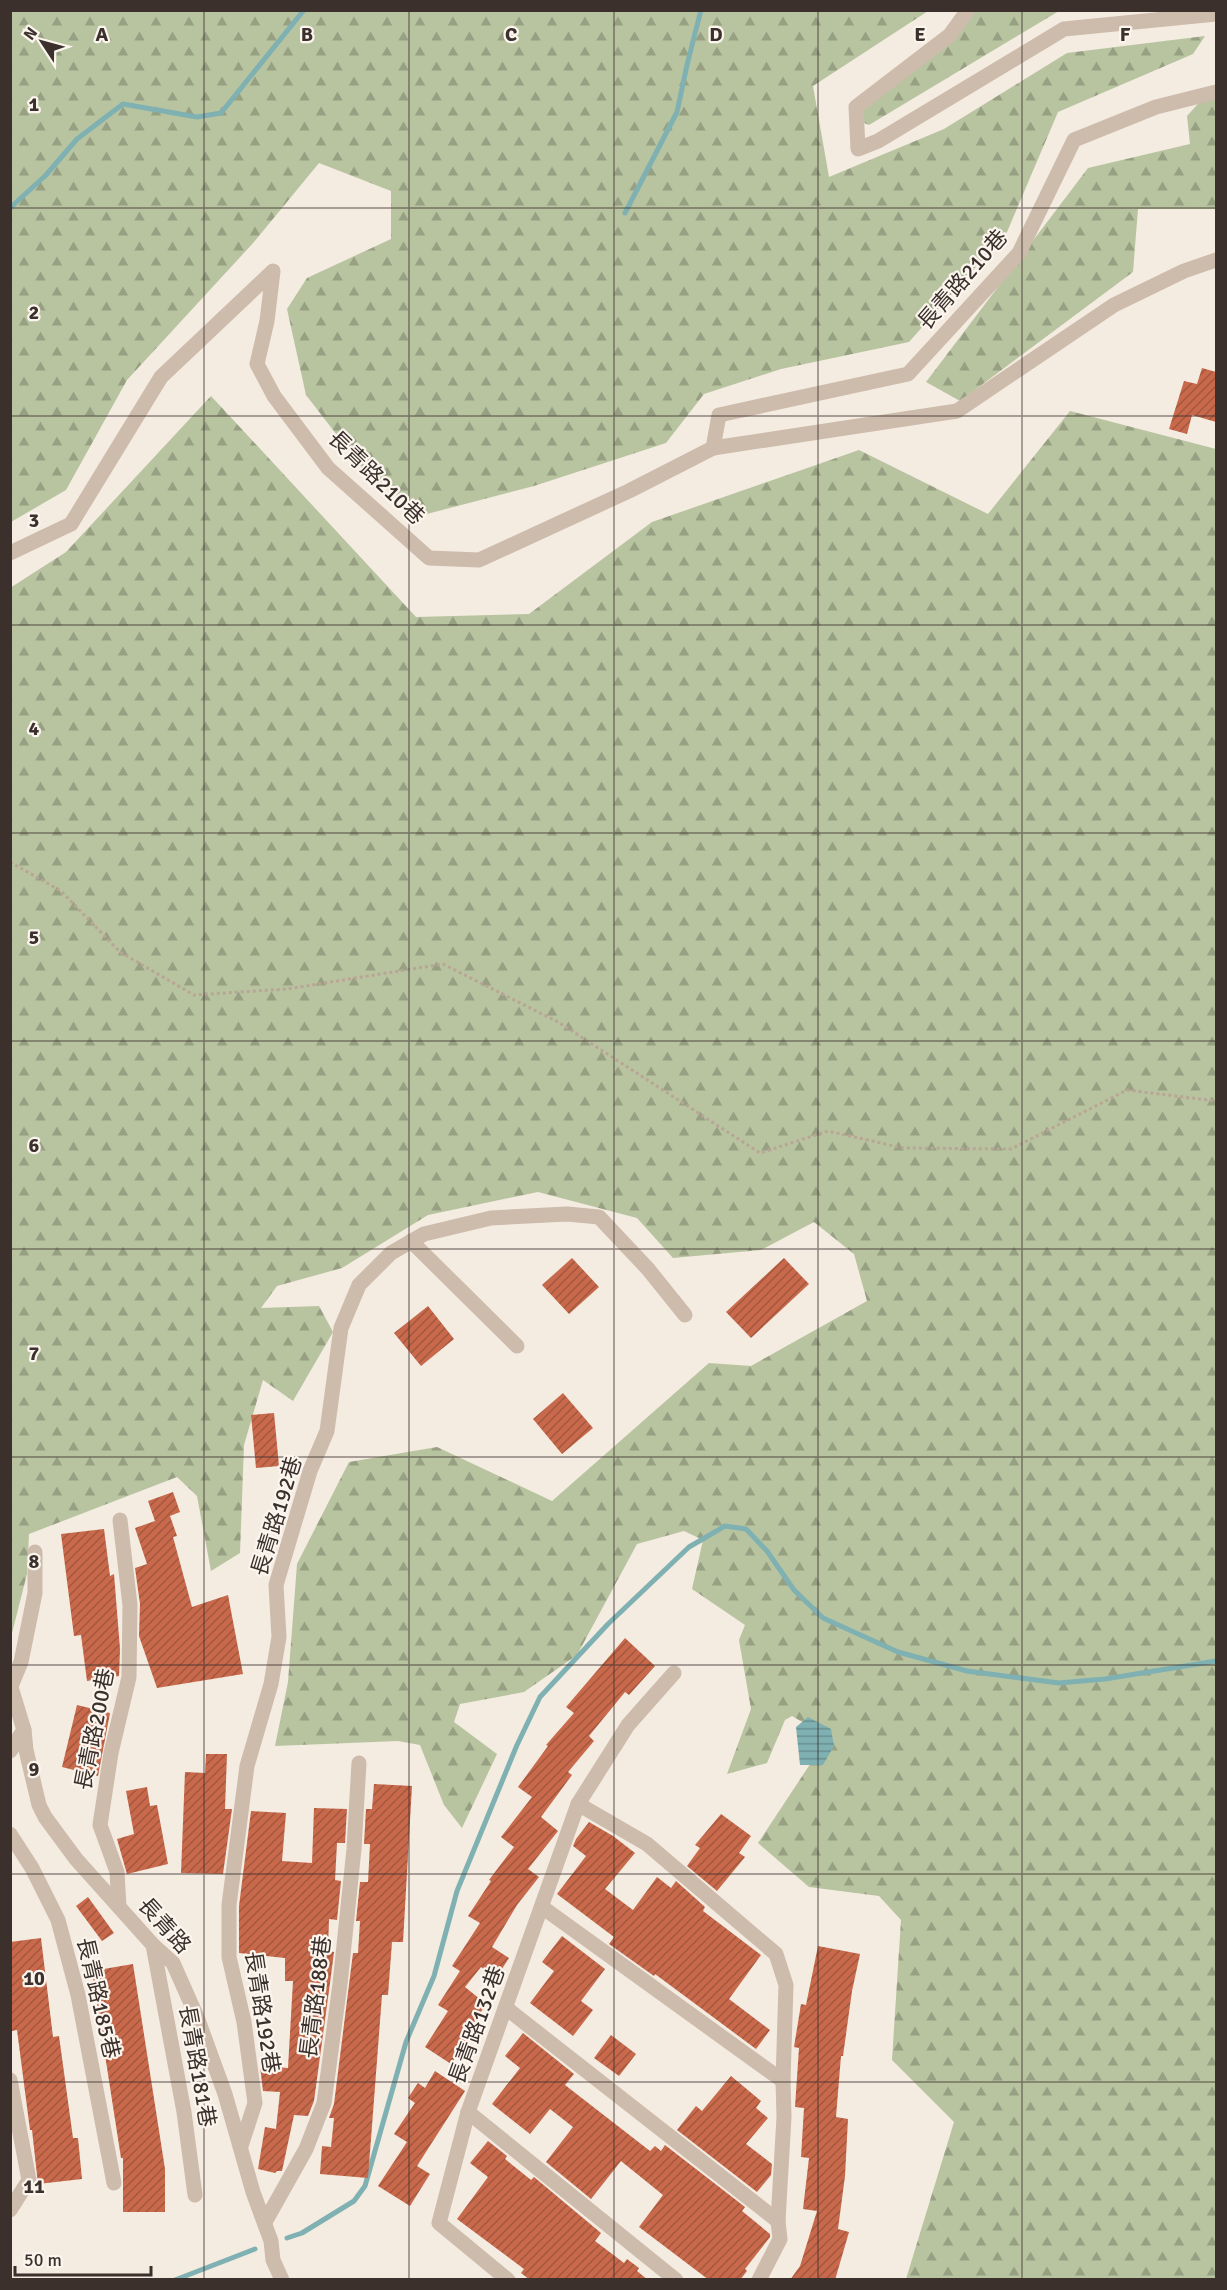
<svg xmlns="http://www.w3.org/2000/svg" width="1227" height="2290" viewBox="0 0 1227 2290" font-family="Signika,'Noto Sans TC',sans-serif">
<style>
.forest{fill:url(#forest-firs)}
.water{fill:url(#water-rules)}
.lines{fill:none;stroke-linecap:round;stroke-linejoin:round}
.stream{stroke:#7fb0b2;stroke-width:5}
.building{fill:url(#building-hatch)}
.path{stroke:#b9a596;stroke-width:3;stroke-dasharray:3 3;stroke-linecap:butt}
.minor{stroke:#cdbbac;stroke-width:15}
.grid{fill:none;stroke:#3b302b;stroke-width:1.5;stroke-opacity:0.55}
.labels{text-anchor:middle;stroke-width:4.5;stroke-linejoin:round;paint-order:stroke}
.street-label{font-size:22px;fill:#3b302b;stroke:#fbf5ee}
.grid-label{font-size:20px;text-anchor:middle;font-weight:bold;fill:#3b302b;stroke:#fbf5ee;stroke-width:4.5;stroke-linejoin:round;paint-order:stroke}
</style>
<defs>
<pattern id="forest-firs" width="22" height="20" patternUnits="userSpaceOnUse" patternTransform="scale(1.5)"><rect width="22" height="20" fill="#b8c4a0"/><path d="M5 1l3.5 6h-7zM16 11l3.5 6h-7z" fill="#97a083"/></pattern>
<pattern id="water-rules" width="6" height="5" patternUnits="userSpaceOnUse" patternTransform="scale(1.5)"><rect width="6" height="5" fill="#7fb0b2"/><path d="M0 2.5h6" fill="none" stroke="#699091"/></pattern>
<pattern id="building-hatch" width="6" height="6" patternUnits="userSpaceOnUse" patternTransform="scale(1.5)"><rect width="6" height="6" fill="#c8694b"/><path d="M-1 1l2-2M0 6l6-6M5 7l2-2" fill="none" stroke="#a4573f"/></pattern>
</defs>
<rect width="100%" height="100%" fill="#f4ebe1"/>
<!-- forest -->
<g class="forest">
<polygon points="11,10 928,11 813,86 829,177 944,129 1067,53 1205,36 1193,54 1058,112 1007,232 909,342 781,369 704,394 666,443 534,486 423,515 367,474 306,395 287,309 307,278 391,239 391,191 319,163 254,242 127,380 66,490 11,522"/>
<polygon points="972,11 1059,11 869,125 849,117"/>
<polygon points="1216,84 1216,209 1138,209 1133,272 960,401 926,382 1088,168 1190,144 1187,116"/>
<polygon points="211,396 416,617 529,614 652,522 859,450 988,514 1070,411 1216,449 1216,2279 906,2279 954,2122 892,2060 901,1920 879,1896 809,1887 758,1843 828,1737 792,1716 785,1720 767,1763 727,1774 751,1709 739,1640 745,1625 692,1589 703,1540 684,1531 637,1544 577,1655 524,1692 460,1704 454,1722 497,1754 462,1828 444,1805 420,1745 398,1741 275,1746 288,1682 297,1564 349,1462 437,1447 552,1501 709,1363 751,1366 867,1301 854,1254 814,1222 761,1250 673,1258 637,1218 538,1192 428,1215 342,1268 277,1286 261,1308 319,1306 333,1332 293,1401 263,1380 244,1445 240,1553 211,1571 197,1496 177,1477 29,1534 27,1574 12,1633 10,588 66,552"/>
</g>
<!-- water -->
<polygon class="water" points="808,1717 831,1729 834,1746 823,1765 800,1765 796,1727"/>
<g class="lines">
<!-- stream -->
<g class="stream">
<polyline points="10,208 46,175 77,139 123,104 197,117 221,113 304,10"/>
<polyline points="625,213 677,112 687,65 701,10"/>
<polyline points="287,2238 302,2233 354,2201 365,2186 406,2042 434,1976 457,1891 517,1745 540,1697 608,1624 689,1547 725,1526 746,1529 767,1551 794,1590 823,1618 898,1652 967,1671 1059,1683 1105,1679 1216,1661"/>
<polyline points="175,2280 255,2249"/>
</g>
</g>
<!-- building -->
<g class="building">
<polygon points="1202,368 1216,372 1216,422 1192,415 1187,434 1169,429 1184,381 1197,384"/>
<polygon points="572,1258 599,1287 569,1314 542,1285"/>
<polygon points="784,1258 809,1284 751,1338 726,1312"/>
<polygon points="428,1306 454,1339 421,1366 394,1333"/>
<polygon points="563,1393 593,1428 562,1454 533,1419"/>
<polygon points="274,1413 279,1466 256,1468 251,1415"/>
<polygon points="173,1492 180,1512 170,1516 177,1536 173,1537 192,1607 228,1595 243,1674 157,1688 139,1636 140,1604 135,1568 147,1564 135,1528 155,1521 148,1501"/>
<polygon points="104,1529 110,1576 114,1574 120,1649 119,1676 87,1681 81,1635 74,1636 61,1534"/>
<polygon points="625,1638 655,1666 629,1695 625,1692 589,1736 594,1741 568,1772 572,1775 541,1817 558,1831 528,1869 539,1877 517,1905 492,1947 509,1958 496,1978 481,1967 465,1987 486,2004 466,2035 469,2037 451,2064 425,2047 448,2011 438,2005 460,1971 452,1966 480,1923 468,1916 491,1881 489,1880 514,1847 501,1837 532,1797 518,1787 548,1746 546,1745 574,1713 566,1707"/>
<polygon points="77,1705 110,1713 98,1776 62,1767"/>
<polygon points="206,1754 227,1754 225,1809 232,1809 223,1874 181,1873 185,1772 205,1773"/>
<polygon points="374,1784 412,1786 403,1942 392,1942 388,1995 382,1995 368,2178 320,2174 322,2146 331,2147 334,2118 329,2118 334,2104 353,1953 358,1953 360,1921 356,1921 360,1882 368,1882 370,1844 364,1844 366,1809 372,1809"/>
<polygon points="147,1787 150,1806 157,1805 168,1864 127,1874 117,1839 134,1834 126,1791"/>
<polygon points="314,1808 347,1809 345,1843 337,1843 335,1880 341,1881 337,1920 329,1919 328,1951 334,1952 330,1983 314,2101 308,2116 294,2115 282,2171 277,2171 275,2173 258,2169 265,2127 276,2129 280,2092 263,2091 260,2066 288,2068 293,1981 285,1981 285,1958 239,1953 239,1906 251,1811 286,1813 282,1861 312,1863"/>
<polygon points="721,1814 751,1836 739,1853 745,1857 717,1891 687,1866 700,1848 695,1845"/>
<polygon points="589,1822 613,1836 635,1853 605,1889 633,1910 657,1877 671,1888 676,1881 705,1907 703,1911 761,1955 729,1999 770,2030 756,2049 655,1974 654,1976 609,1944 614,1937 557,1894 586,1856 573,1846 576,1839"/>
<polygon points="88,1897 114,1933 102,1941 76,1906"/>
<polygon points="562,1936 605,1969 581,2001 593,2010 573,2036 530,2003 554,1971 542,1962"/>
<polygon points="41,1938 53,2037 59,2036 73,2138 78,2138 82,2179 38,2184 32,2130 30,2130 17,2030 12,2031 10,2015 10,1942"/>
<polygon points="818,1946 860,1954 852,1991 843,2056 841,2056 836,2117 848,2119 845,2176 838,2229 849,2232 835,2280 790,2280 800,2266 817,2211 803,2209 809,2158 801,2157 804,2108 795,2107 799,2048 794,2047 801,2004 806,2005"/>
<polygon points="133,1964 165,2169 165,2212 123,2212 123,2158 121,2158 92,1971"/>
<polygon points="523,2033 574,2074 565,2085 650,2151 655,2146 661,2151 665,2145 745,2207 742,2211 770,2234 770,2237 745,2269 747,2271 740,2280 709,2280 639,2227 663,2195 621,2161 591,2199 546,2162 573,2127 550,2109 530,2134 492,2104 520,2068 505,2056"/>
<polygon points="611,2035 636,2054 619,2076 594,2058"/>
<polygon points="435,2071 465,2091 417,2166 430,2174 410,2206 378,2186 407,2142 394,2134 415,2103 408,2098 418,2083 425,2088"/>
<polygon points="731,2076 761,2101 756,2108 768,2118 746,2144 772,2164 771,2175 757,2192 677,2130 696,2106 702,2111"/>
<polygon points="488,2141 507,2156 505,2159 531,2180 534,2177 601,2233 595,2241 624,2263 627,2259 639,2268 637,2271 648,2280 530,2280 521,2273 524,2269 457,2219 488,2177 470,2163"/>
</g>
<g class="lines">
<!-- path -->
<polyline class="path" points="10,862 61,891 120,952 194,995 287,989 443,964 558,1022 760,1153 828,1131 903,1148 1011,1149 1127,1090 1216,1101"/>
<!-- minor -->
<g class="minor">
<polyline points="968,10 950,35 856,107 858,149 878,141 1064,29 1216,14"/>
<polyline points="713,448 957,411 1114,305 1184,271 1216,260"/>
<polyline points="10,553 71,524 161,377 273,271 267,321 257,364 274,396 328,468 429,558 479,560 629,491 713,448 719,415 908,374 1019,253 1074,140 1156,107 1216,92"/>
<polyline points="411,1241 517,1346"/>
<polyline points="10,1684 24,1730 26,1750 39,1805 45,1817 76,1859 153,1945 173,1963 197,2017 225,2094 253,2192 271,2241 273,2260 282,2280"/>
<polyline points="11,1686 21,1662 35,1593 35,1552"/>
<polyline points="10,1751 24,1730"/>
<polyline points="578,1804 628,1725 674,1673"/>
<polyline points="10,1834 32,1868 58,1920 78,1995 114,2183"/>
<polyline points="119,1907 117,1872 100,1825 111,1753 129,1677 130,1605 120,1520"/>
<polyline points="542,1907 783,2081"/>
<polyline points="153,1945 184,2112 195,2195"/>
<polyline points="506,2008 778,2221"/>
<polyline points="10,2080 29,2180 10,2210"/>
<polyline points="468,2112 439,2223 508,2280"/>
<polyline points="241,2146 255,2103 244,2022 229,1957 229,1905 247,1766 271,1684 279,1637 276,1585 310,1471 327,1431 341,1328 359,1285 391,1253 424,1234 491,1218 567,1214 599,1217 648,1269 685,1315"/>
<polyline points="265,2222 306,2149 324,2103 340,1984 354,1849 359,1763"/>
<polyline points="676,2280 468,2112 578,1804 647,1844 776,1954 786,1985 783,2081 784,2117 778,2221 780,2239 759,2280"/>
</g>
</g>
<!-- grid -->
<path class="grid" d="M204 10V2280M409 10V2280M614 10V2280M818 10V2280M1022 10V2280M10 208H1216M10 416H1216M10 625H1216M10 833H1216M10 1041H1216M10 1249H1216M10 1457H1216M10 1665H1216M10 1874H1216M10 2082H1216"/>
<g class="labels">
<!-- street labels -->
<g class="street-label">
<text transform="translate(962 279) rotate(-49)" y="8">長青路210巷</text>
<text transform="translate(377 477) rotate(44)" y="8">長青路210巷</text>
<text transform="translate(276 1516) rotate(-73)" y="8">長青路192巷</text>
<text transform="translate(94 1729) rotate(-79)" y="8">長青路200巷</text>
<text transform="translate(165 1925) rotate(48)" y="8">長青路</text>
<text transform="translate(315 1997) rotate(-83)" y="8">長青路188巷</text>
<text transform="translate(99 1998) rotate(77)" y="8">長青路185巷</text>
<text transform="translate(263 2012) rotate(81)" y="8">長青路192巷</text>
<text transform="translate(476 2025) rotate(-70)" y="8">長青路132巷</text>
<text transform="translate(198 2066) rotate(80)" y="8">長青路181巷</text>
</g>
</g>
<g class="grid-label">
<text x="102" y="41">A</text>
<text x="307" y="41">B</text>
<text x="511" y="41">C</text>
<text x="716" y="41">D</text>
<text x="920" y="41">E</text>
<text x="1125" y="41">F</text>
<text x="34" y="111">1</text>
<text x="34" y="319">2</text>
<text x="34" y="527">3</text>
<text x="34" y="735">4</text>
<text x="34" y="944">5</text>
<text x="34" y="1152">6</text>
<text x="34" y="1360">7</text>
<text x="34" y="1568">8</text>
<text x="34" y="1776">9</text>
<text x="34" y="1985">10</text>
<text x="34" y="2193">11</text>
</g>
<!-- border -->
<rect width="1227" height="2290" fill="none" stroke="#3b302b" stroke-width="24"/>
<!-- north arrow -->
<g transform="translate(42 42) rotate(306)" stroke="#fbf5ee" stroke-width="4.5" paint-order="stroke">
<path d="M0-4.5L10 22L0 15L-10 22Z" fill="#3b302b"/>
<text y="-9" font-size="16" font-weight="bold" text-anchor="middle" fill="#3b302b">N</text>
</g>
<!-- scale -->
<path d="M15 2266v9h136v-9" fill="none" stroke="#3b302b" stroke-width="3"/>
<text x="24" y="2266" font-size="18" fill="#3b302b" stroke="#fbf5ee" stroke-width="4.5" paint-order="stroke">50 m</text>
</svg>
